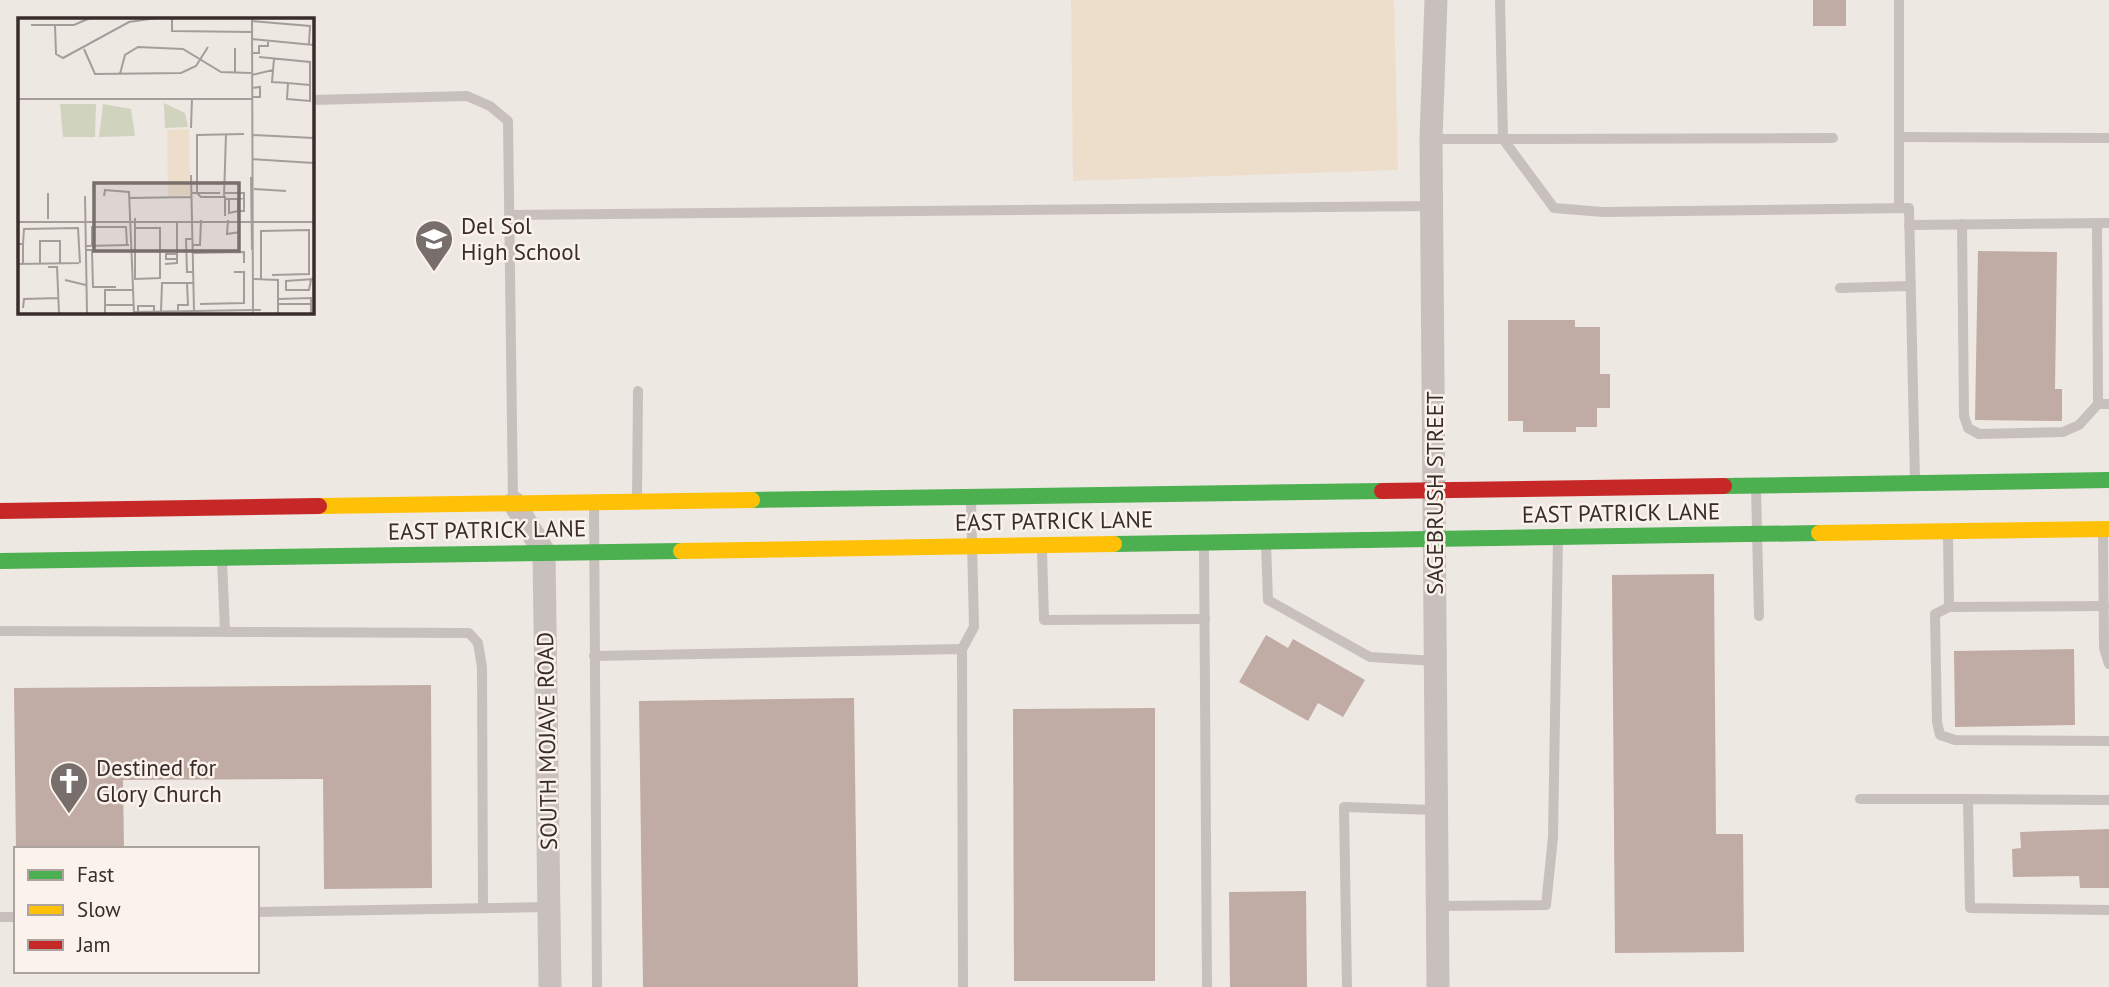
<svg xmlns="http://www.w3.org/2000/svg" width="2109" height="987" viewBox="0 0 2109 987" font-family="'PT Sans',sans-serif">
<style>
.sand{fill:#eddecb}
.building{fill:#c1aca5}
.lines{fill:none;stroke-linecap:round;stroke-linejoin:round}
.lane{stroke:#c7c0bc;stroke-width:10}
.street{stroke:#c7c0bc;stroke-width:23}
.fast{stroke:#4caf50;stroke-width:16}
.slow{stroke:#ffc107;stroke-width:16}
.jam{stroke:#c62828;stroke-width:16}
.labels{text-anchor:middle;stroke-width:5;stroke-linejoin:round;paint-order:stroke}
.poi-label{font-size:23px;fill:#382d2a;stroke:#faf2eb;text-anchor:start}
.street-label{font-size:23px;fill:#382d2a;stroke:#faf2eb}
.inset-road{fill:none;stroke:#a59d99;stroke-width:2}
.view{fill:#786e6b;fill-opacity:0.15;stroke:#786e6b;stroke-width:3.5}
.inset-edge{fill:none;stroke:#382d2a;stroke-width:3.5}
</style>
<rect width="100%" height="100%" fill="#eee8e3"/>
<!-- sand -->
<polygon class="sand" points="1071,0 1394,0 1398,170 1073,181"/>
<!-- building -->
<g class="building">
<rect x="1813" y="0" width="33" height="26"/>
<polygon points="1978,251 2057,252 2055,389 2062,389 2062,421 1975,420"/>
<polygon points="1508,320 1575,320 1575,327 1600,327 1600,374 1610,374 1610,408 1597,408 1597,427 1576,427 1576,432 1523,432 1523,421 1508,421"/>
<polygon points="1714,574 1716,834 1743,834 1744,952 1615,953 1612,575"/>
<polygon points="1266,635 1288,648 1293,639 1365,680 1343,717 1318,703 1308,721 1239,682"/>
<polygon points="2074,649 2075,725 1955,727 1954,651"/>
<polygon points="431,685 432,888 324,889 323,779 123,780 124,849 16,849 14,688"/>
<polygon points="854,698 858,987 643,987 639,701"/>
<polygon points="1155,708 1155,981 1014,981 1013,709"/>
<polygon points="2109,829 2109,888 2080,888 2079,876 2013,877 2012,849 2021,848 2020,832"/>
<polygon points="1306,891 1307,987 1230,987 1229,892"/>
</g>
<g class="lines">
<!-- lane -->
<g class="lane">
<polyline points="1899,0 1899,208"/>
<polyline points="312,100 467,96 490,106 508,121 513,500"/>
<polyline points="1899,137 2109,138"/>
<polyline points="1833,138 1503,139 1554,208 1603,212 1909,208 1915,481"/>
<polyline points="1431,139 1503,139 1500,0"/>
<polyline points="509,215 1433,206"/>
<polyline points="2097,223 2098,404 2109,404"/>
<polyline points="1962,224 1964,416 1968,428 1979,434 2063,432 2079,425 2098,404"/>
<polyline points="1909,225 2109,223"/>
<polyline points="1840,288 1909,286"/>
<polyline points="1756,487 1759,616"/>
<polyline points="637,499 638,391"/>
<polyline points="594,506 597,987"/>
<polyline points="2103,531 2104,648 2109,664"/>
<polyline points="1948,533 1949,607"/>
<polyline points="1266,543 1268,600 1370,657 1435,661"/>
<polyline points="1204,545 1207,987"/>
<polyline points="1042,550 1044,620 1205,619"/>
<polyline points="222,560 225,631"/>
<polyline points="2104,606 1949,607 1935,614 1937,722 1940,735 1955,740 2109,741"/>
<polyline points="0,631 469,633 478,643 482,667 483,908"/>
<polyline points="962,649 974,627 971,501"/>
<polyline points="594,656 962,649 963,987"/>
<polyline points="1860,799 1968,799"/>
<polyline points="2109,800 1968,799 1970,908 2109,910"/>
<polyline points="1436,906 1546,905 1553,837 1558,539"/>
<polyline points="257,912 549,907"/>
<polyline points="0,917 16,917"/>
<polyline points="1347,987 1344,807 1435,810"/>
</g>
<!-- street -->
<g class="street">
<polyline points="1436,0 1431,139 1438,987"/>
<polyline points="514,503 544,552 550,987"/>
</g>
<!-- fast -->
<g class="fast">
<polyline points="1724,486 2109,480"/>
<polyline points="752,500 1382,491"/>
<polyline points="1114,544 1819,533"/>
<polyline points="0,561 681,551"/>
</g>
<!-- slow -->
<g class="slow">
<polyline points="319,506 752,500"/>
<polyline points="1819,533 2109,529"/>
<polyline points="681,551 1114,544"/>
</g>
<!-- jam -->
<g class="jam">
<polyline points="1382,491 1724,486"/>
<polyline points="0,511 319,506"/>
</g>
</g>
<!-- icons -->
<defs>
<symbol id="school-pin" viewBox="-11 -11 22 30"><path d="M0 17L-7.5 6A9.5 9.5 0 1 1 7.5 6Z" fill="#786e6b" stroke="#faf2eb"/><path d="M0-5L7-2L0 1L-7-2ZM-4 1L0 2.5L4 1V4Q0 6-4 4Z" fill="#fff"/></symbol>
<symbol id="church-pin" viewBox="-11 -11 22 30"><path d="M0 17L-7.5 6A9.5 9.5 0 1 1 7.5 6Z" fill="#786e6b" stroke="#faf2eb"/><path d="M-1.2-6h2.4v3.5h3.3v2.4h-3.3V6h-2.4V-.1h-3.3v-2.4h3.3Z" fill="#fff"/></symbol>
</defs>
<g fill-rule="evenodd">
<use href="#school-pin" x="412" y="217" width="44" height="60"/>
<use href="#church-pin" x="47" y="759" width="44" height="60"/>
</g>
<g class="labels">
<!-- poi labels -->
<g class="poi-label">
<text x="461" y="234">Del Sol<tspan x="461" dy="26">High School</tspan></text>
<text x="96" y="776">Destined for<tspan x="96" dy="26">Glory Church</tspan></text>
</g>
<!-- street labels -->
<g class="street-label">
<text transform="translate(1435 493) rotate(-90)" y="8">SAGEBRUSH STREET</text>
<text transform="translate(1621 513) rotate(-1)" y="8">EAST PATRICK LANE</text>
<text transform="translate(1054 521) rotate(-1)" y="8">EAST PATRICK LANE</text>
<text transform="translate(487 530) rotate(-1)" y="8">EAST PATRICK LANE</text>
<text transform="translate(547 741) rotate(-91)" y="8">SOUTH MOJAVE ROAD</text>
</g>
</g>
<!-- overview -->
<g transform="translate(18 18)">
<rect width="296" height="296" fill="#eee8e3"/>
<path d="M146 85 167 95 170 109 147 110ZM42 86H78L77 119H45ZM85 86 113 91 117 118 81 119Z" fill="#d0d3be"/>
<path d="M171 111 172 177 150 178 149 112Z" fill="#eddecb"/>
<path class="inset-road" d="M154 0V13L234 14M234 0 235 295M234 3 292 8 291 26M13 7H56L72 0M37 7 38 36 45 40 111 4 138 0M234 21 296 27M66 31 77 56 163 55 178 48 190 29M234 35H241V28H250V22M241 39 292 44V83L269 81 270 65 292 67M255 52 254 64 270 65M217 55V30M102 56 107 37 120 29 165 31 203 54 233 55M234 57 255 52 256 41M234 70 242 69V79H234M0 81H234M173 110 174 80M234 117 296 120M234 141 296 145M173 157 176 293M233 159 234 232M236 171 268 173M30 175V201M174 175H179V117L226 116M202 175H179L183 179H207V198M206 175H226V180M67 178 69 295M86 178 87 172 111 174 116 295M206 179 208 116M111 180 174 179M207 181H220L226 180V193H220V181M211 181V195L220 193M117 200V261L142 260V210H117M210 202 209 216 222 214M0 204H296M174 221H168L169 254H175M0 226H5V246M5 226 6 211 60 210 62 245M175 227H182L183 202M68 228 111 227M74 228V209H108L109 227M68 232H74L75 269H98M175 235 226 234V245M159 236H148V241H159M0 246 61 245M22 246V223H42V245M147 246 159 245V203M30 249H39L41 295M236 261 260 262V295M243 261V213L291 212V256L254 257M47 262 68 267M293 262 291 272H268V263L296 261M260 281 293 280V295M182 286 226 285V254H216M260 286H293M87 287H115M5 290 6 281 40 280M160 292V287H170L169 265M143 293 144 265H175M116 294 243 292M120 294V288H136V293M87 295V272H114"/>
<path class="view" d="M76 165H221V233H76Z"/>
<rect width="296" height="296" class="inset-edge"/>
</g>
<!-- legend -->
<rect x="14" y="847" width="245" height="126" fill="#faf2eb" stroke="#aca39e" stroke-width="2"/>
<rect x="28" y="870" width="35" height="10" fill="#4caf50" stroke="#aca39e" stroke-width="2"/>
<text x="77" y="882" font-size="21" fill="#382d2a">Fast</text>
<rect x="28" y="905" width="35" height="10" fill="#ffc107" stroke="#aca39e" stroke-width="2"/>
<text x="77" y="917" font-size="21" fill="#382d2a">Slow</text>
<rect x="28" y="940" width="35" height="10" fill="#c62828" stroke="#aca39e" stroke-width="2"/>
<text x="77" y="952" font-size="21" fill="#382d2a">Jam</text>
</svg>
